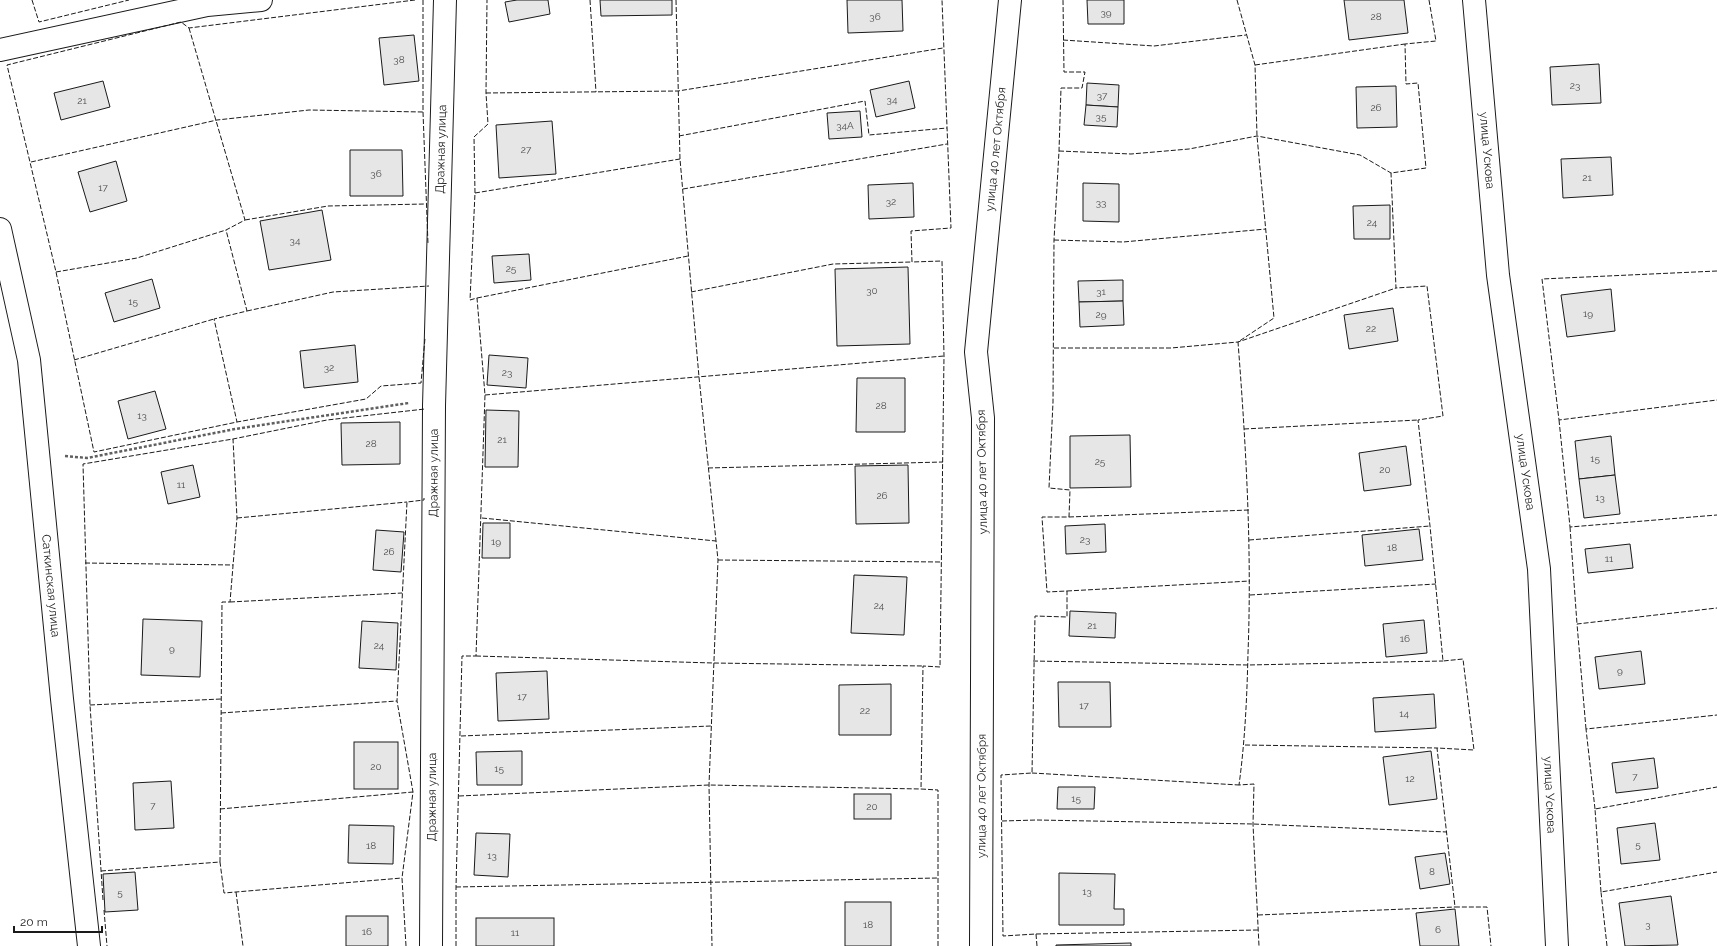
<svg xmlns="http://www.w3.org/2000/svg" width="1717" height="946" viewBox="0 0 1717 946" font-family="Raleway,sans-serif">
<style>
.building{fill:#e6e6e6;stroke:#1a1a1a}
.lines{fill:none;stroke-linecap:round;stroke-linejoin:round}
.minor-casing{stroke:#1a1a1a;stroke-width:24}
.path{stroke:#5f5f5f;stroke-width:2.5;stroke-dasharray:3 2;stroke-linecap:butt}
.minor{stroke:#fff;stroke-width:22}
.fence{stroke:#1a1a1a;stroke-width:1;stroke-dasharray:5 2;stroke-linecap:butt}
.labels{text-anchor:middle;stroke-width:3;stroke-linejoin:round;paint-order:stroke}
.number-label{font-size:10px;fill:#4d4d4d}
.street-label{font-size:12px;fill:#1a1a1a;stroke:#fff}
</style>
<rect width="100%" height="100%" fill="#fff"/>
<!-- building -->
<g class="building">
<polygon points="517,0 548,0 550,14 509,22 505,2"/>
<polygon points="600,0 672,0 672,15 601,16"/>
<polygon points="847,0 902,0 903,31 848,33"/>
<polygon points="1087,0 1124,0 1124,24 1088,24"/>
<polygon points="1344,0 1404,0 1408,33 1349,40"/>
<polygon points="414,35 419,81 384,85 379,38"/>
<polygon points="1599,64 1601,103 1552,105 1550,67"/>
<polygon points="103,81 110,107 61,120 54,93"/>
<polygon points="909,81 915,108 876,117 870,90"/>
<polygon points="1087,83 1119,85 1118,107 1086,105"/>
<polygon points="1396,86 1397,127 1357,128 1356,87"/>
<polygon points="1086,105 1118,107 1117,127 1084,125"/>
<polygon points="860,111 862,137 829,139 827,113"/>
<polygon points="552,121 556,174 499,178 496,125"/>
<polygon points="350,150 402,150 403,196 350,196"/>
<polygon points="1611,157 1613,195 1563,198 1561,159"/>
<polygon points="116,161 127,201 90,212 78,172"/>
<polygon points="913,183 914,217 869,219 868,185"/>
<polygon points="1083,183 1119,184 1119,222 1083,221"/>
<polygon points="1390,205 1390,239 1354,239 1353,206"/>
<polygon points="322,210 331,260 269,270 260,221"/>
<polygon points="529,254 531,280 494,283 492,256"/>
<polygon points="908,267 910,344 837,346 835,269"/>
<polygon points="152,279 160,308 114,322 105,293"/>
<polygon points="1123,280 1123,301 1079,302 1078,281"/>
<polygon points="1611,289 1615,331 1567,337 1561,295"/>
<polygon points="1123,301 1124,325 1080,327 1079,302"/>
<polygon points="1393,308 1398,341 1349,349 1344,315"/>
<polygon points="355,345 358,382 304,388 300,351"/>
<polygon points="489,355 528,358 526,388 487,385"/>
<polygon points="857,378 905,378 905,432 856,432"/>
<polygon points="155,391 166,429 128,439 118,401"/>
<polygon points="486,410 519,411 518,467 485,467"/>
<polygon points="400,422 400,464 342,465 341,423"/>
<polygon points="1130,435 1131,487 1070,488 1070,436"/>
<polygon points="1611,436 1615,475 1579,479 1575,441"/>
<polygon points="1406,446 1411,485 1364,491 1359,453"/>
<polygon points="193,465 200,497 168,504 161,472"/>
<polygon points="908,465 909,523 856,524 855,466"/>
<polygon points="1615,475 1620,514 1584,518 1579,479"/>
<polygon points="483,523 510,523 510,558 482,558"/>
<polygon points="1105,524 1106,552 1066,554 1065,526"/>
<polygon points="1419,529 1423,560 1365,566 1362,535"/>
<polygon points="376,530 404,532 401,572 373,570"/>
<polygon points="1630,544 1633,568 1588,573 1585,549"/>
<polygon points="854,575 907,577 904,635 851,633"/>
<polygon points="1070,611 1116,613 1115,638 1069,636"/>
<polygon points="143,619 202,621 200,677 141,675"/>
<polygon points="1424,620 1427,653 1386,657 1383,624"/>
<polygon points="362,621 398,623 396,670 359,668"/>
<polygon points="1641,651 1645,684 1599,689 1595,657"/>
<polygon points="547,671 549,719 498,721 496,673"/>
<polygon points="1058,682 1110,682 1111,727 1059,727"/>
<polygon points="891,684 891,735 839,735 839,685"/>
<polygon points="1434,694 1436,728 1375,732 1373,698"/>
<rect x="354" y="742" width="44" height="47"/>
<polygon points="522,751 522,785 477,785 476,752"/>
<polygon points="1431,751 1437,799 1389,805 1383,757"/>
<polygon points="1654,758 1658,788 1616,793 1612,763"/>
<polygon points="171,781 174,828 135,830 133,783"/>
<polygon points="1058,787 1095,787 1094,809 1057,809"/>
<rect x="854" y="794" width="37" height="25"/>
<polygon points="1655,823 1660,860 1621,864 1617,828"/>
<polygon points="349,825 394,826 393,864 348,863"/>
<polygon points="476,833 510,834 508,877 474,875"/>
<polygon points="1445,853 1450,884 1420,889 1415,857"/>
<polygon points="135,872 138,910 105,912 103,874"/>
<polygon points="1059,873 1115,874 1114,909 1124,909 1124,925 1059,925"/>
<polygon points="1671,896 1678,945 1625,946 1619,903"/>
<rect x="845" y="902" width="46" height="44"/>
<polygon points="1455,909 1459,946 1420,946 1416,913"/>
<rect x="346" y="916" width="42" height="30"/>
<rect x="476" y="918" width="78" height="28"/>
<polygon points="1131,943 1131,946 1056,946 1056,945"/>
</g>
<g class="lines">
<defs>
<g id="minor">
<path id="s1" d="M1474 0 1498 275 1539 569 1557 946"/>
<polyline points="0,50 207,5 261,0"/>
<path id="s2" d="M0 229 29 360 62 699 89 946"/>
<path id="s3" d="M431 946 434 406 445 0"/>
<path id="s4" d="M981 946 983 418 976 352 1010 0"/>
</g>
</defs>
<!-- minor casing -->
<use href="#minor" class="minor-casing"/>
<!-- path -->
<polyline class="path" points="65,456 87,458 235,429 409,403"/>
<!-- minor -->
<use href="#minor" class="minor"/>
<!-- fence -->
<g class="fence">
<polyline points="32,0 39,22 129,0"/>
<polyline points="415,0 189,28 181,22 7,65 56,272 94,452 237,422 366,399 381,386 421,383 425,338"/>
<polyline points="423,0 423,112 428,244"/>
<polyline points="590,0 596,92"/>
<polyline points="676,0 680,159 699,377 718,560 709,785 712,946"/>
<path d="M1237 0 1255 65 1257 136 1274 318 1238 342C1246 446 1252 549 1248 653 1247 697 1245 741 1239 785L1254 784 1253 824 1259 946"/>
<polyline points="1429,0 1436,41 1405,44 1406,84 1418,83 1426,168 1391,173 1396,288 1427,286 1443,416 1418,420 1430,526 1443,661 1463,659 1474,750 1437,748 1455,907 1487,907 1491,946"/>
<polyline points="189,28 245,220 226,230 247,311 214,319 237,422"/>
<polyline points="1063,40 1154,46 1246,35"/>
<polyline points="1255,65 1405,44"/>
<polyline points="486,93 678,91 943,48"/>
<polyline points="679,136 865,101 869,135 947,128"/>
<polyline points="1059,151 1131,154 1189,149 1257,136 1360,155 1391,173"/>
<polyline points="31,162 217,120 309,110 423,112"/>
<polyline points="683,189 947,144"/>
<polyline points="475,193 680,159"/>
<polyline points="245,220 328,206 425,204"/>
<polyline points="1054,240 1123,242 1266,229"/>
<polyline points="1717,271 1542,279 1559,420 1717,400"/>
<polyline points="56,272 137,258 226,230"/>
<polyline points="691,292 833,264 912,262"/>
<polyline points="477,298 688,256"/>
<polyline points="247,311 333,292 429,286"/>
<polyline points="1054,348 1171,348 1238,342 1396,288"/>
<polyline points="74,360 214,319"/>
<polyline points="485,395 944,356"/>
<polyline points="1559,420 1570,527 1717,515"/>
<polyline points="1244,429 1418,420"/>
<polyline points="708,468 943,462"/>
<polyline points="1069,517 1249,510"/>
<polyline points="237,518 407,502"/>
<polyline points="482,518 716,541"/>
<polyline points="1570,527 1577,624"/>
<polyline points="1249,540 1430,526"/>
<polyline points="718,560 941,562"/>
<polyline points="85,563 233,565"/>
<polyline points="1067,591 1250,581"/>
<polyline points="1250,595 1436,584"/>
<polyline points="230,602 402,593"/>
<polyline points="476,656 713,663 923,666"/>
<polyline points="1033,661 1248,665 1443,661"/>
<polyline points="90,705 221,699"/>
<polyline points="221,713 397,701"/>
<polyline points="1586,729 1577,624 1717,608"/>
<polyline points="461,736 711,726"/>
<polyline points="1245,745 1437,748"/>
<polyline points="1032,773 1239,785"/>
<polyline points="459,796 709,785 921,789"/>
<polyline points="220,809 413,792"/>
<polyline points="1595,809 1586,729 1717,715"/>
<polyline points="1002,821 1037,820 1253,824 1447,832"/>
<polyline points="220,862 222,602 230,602 237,518 233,439"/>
<polyline points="101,871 220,862 224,893 402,878"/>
<polyline points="456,887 938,878"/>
<polyline points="236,892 243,946"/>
<polyline points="1601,892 1595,809 1717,787"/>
<polyline points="103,900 90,705 83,464 233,439 327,420 425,409"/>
<polyline points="104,910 107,946"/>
<polyline points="1258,915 1455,907"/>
<polyline points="1036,934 1258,930"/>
<polyline points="406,946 402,878 413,792 397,701 407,502 424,500 424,498"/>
<polyline points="456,946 456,887 462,656 476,656 485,395 477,298 470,300 475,193 474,137 488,124 486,93 487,0"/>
<polyline points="938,946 938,790 921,789 923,666 940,667 944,356 942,261 912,262 911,231 951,228 942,0"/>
<polyline points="1037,946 1036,934 1003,936 1001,775 1032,773 1035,616 1067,617 1067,591 1047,592 1042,517 1069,517 1070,490 1049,488 1053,402 1054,240 1059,151 1061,88 1082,88 1085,72 1064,72 1063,0"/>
<polyline points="1607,946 1601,892 1717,872"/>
</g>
</g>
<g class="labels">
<!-- number labels -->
<g class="number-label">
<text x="1106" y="16">39</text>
<text x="875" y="20">36</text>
<text x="1376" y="20">28</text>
<text x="399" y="63">38</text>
<text x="1575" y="89">23</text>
<text x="1102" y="99">37</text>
<text x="892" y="103">34</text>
<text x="82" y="104">21</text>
<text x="1376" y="111">26</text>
<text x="1101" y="120">35</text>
<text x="845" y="129">34А</text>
<text x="526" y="153">27</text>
<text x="376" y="177">36</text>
<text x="1587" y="181">21</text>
<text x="103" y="191">17</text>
<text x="891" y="205">32</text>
<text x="1101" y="206">33</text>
<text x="1372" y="226">24</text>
<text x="295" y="244">34</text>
<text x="511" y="272">25</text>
<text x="872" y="294">30</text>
<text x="1101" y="295">31</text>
<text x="133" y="305">15</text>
<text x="1588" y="317">19</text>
<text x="1101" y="318">29</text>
<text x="1371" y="332">22</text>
<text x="329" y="371">32</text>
<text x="507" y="376">23</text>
<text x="881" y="409">28</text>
<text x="142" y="419">13</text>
<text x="502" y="443">21</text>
<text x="371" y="447">28</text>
<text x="1595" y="462">15</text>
<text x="1100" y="465">25</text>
<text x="1385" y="473">20</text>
<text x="181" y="488">11</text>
<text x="882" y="499">26</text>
<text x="1600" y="501">13</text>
<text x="1085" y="543">23</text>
<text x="496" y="545">19</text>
<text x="1392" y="551">18</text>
<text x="389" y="555">26</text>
<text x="1609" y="562">11</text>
<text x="879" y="609">24</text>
<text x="1092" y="629">21</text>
<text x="1405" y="642">16</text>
<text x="379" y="649">24</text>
<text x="172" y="652">9</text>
<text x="1620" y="674">9</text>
<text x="522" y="700">17</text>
<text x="1084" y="709">17</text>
<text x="865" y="714">22</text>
<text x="1404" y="717">14</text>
<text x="376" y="770">20</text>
<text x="499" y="772">15</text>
<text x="1635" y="780">7</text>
<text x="1410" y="782">12</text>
<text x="1076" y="802">15</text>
<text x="153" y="809">7</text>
<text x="872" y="810">20</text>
<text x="1638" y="848">5</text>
<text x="371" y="849">18</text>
<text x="492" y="859">13</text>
<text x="1432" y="875">8</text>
<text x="1087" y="895">13</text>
<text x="120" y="896">5</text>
<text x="868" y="928">18</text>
<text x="1648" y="928">3</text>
<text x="1438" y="933">6</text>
<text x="367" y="935">16</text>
<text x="515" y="936">11</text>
</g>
<!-- street labels -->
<g class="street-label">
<text dy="4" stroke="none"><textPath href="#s3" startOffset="797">Дражная улица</textPath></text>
<text dy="4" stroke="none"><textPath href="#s4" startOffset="798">улица 40 лет Октября</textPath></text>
<text dy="4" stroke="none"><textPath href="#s1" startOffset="151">улица Ускова</textPath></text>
<text transform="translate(982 472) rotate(-91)" y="4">улица 40 лет Октября</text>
<text dy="4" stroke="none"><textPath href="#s1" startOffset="475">улица Ускова</textPath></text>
<text dy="4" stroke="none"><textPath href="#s3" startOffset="473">Дражная улица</textPath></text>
<text dy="4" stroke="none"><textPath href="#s2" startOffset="361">Саткинская улица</textPath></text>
<text dy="4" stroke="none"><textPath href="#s1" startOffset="799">улица Ускова</textPath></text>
<text dy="4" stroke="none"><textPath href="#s4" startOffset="150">улица 40 лет Октября</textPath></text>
<text dy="4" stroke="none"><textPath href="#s3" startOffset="149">Дражная улица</textPath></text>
</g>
</g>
<!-- scale -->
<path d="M14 926v6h88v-6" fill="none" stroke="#1a1a1a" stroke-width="2"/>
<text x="20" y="926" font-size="12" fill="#1a1a1a" stroke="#ffffff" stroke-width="3" paint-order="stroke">20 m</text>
</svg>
